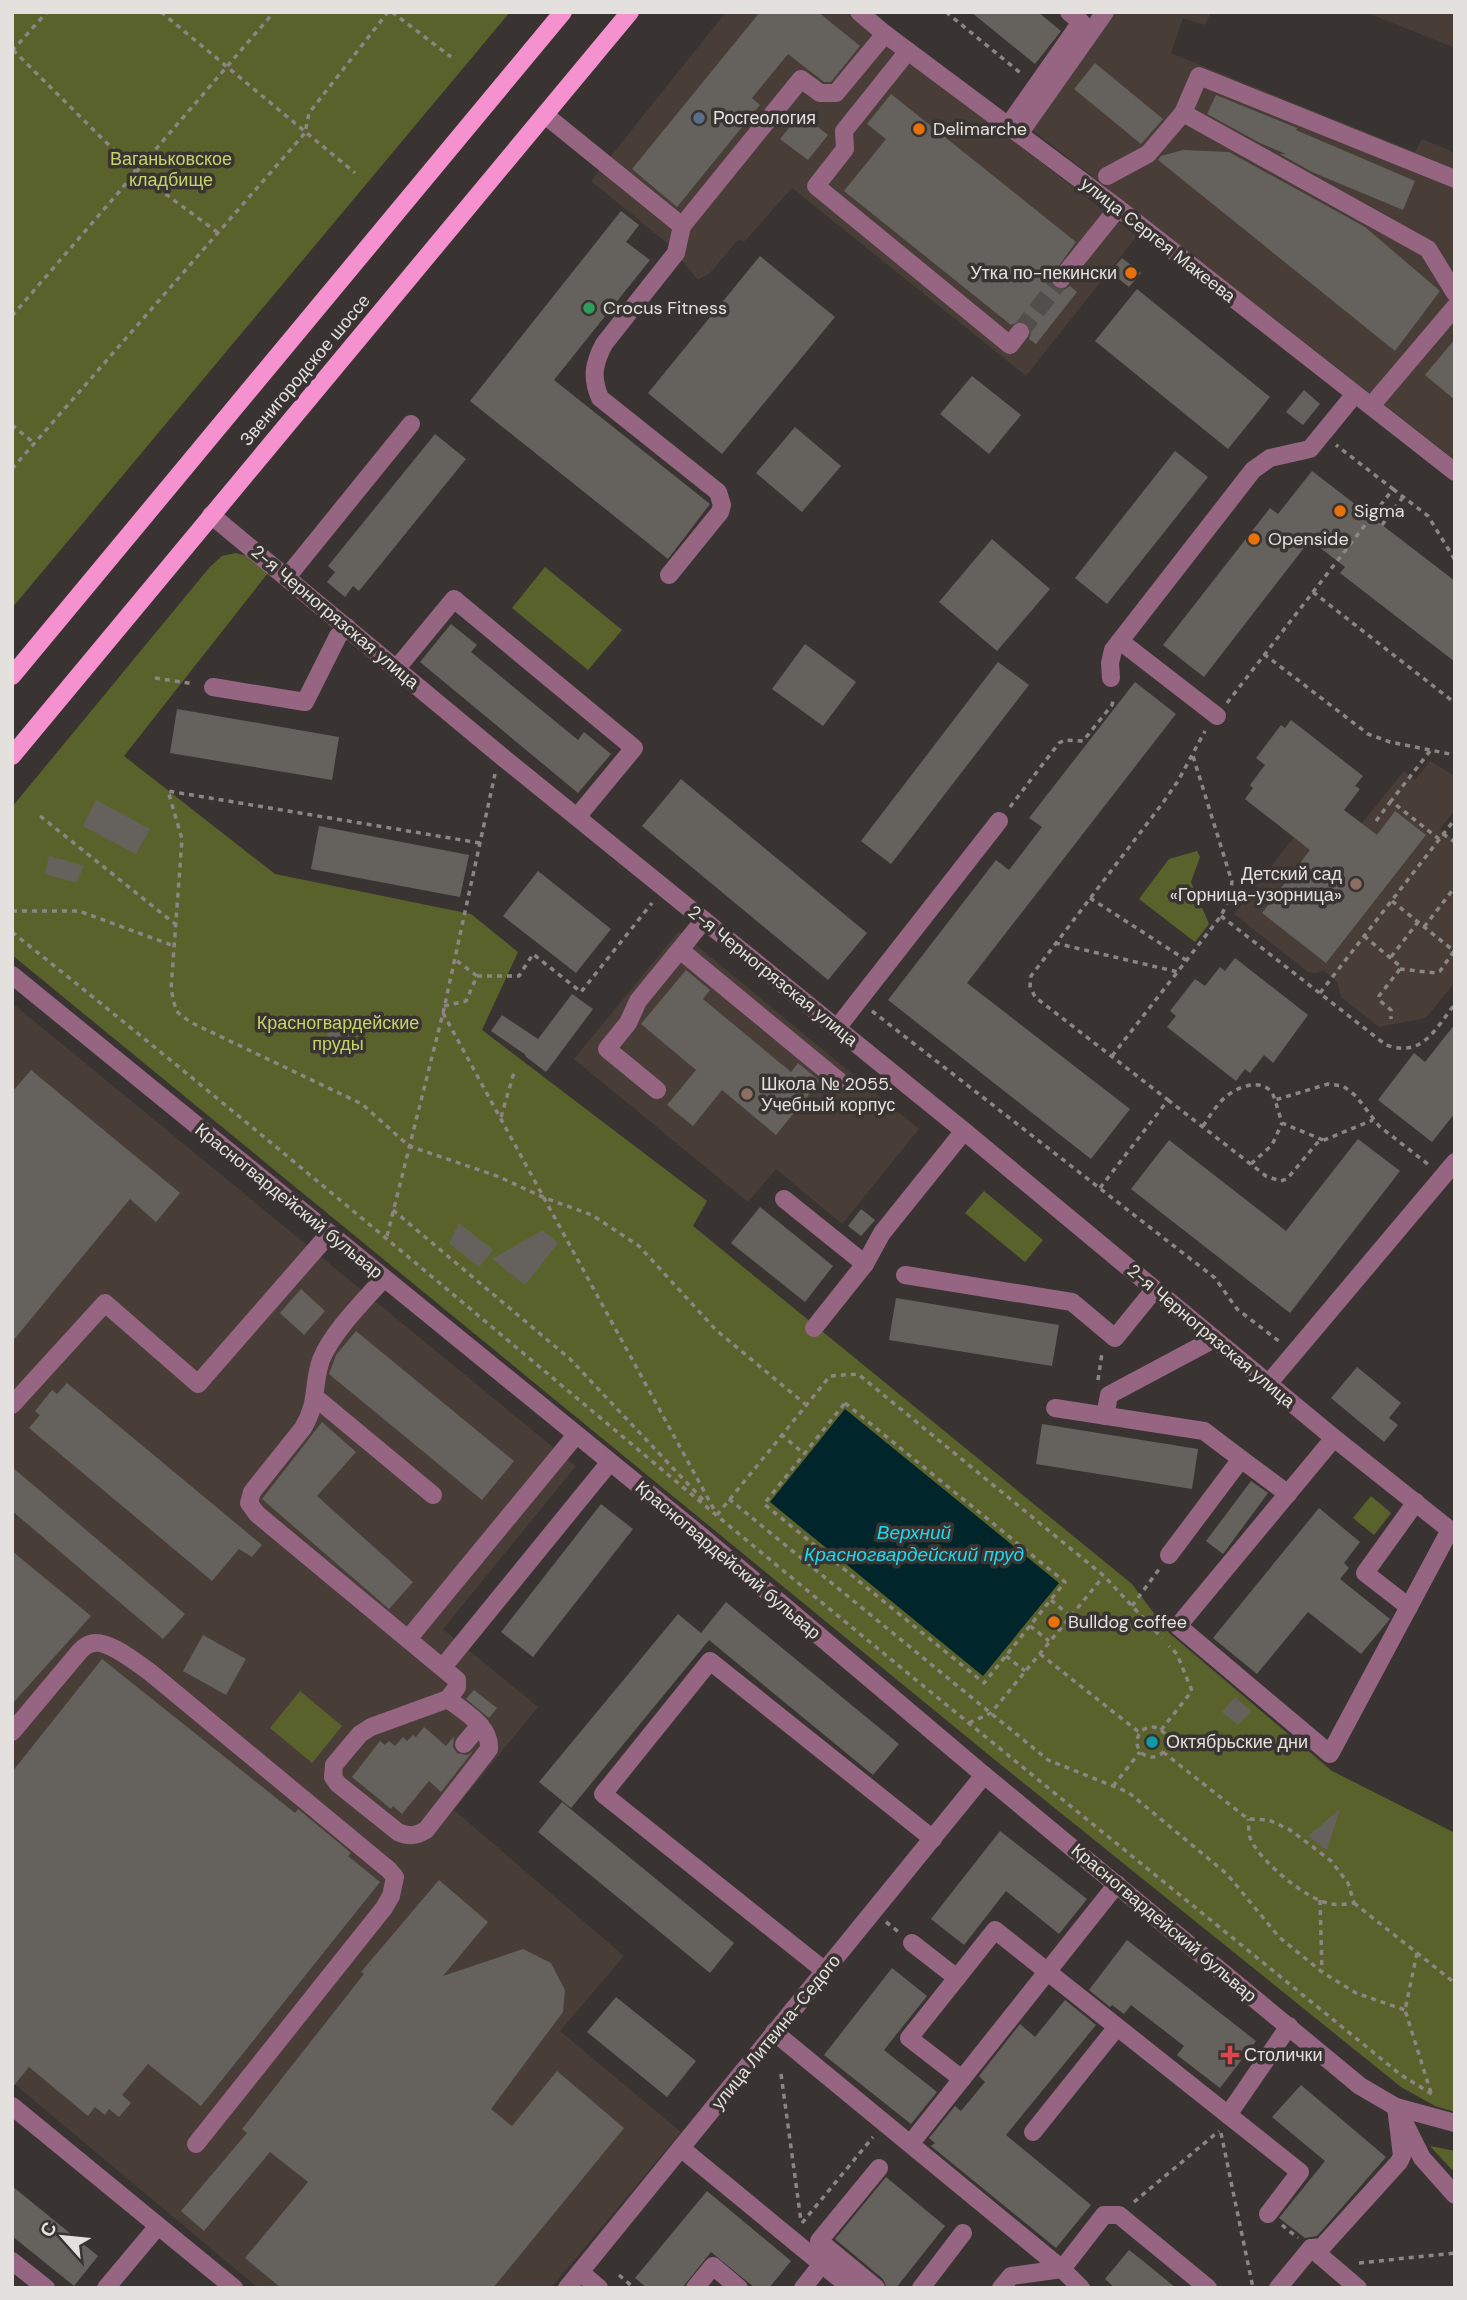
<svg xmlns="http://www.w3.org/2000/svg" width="1467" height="2300" viewBox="0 0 1467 2300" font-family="'DM Sans',sans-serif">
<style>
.built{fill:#483d37}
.green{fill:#5a622c}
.water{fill:#00252a}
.building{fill:#65625d}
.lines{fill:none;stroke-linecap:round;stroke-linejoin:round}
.minor-tunnel{stroke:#524e4b;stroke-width:18;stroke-dasharray:18 9;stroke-linecap:butt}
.path{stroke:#8a8684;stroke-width:3.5;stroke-dasharray:5 5;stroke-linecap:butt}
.minor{stroke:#966582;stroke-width:18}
.major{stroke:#f591cf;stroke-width:18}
.service-dot{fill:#5c6f8a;stroke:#393431;stroke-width:2.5}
.food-dot{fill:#e8710a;stroke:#393431;stroke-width:2.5}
.leisure-dot{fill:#2e9e5b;stroke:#393431;stroke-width:2.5}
.education-dot{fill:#8d6e63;stroke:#393431;stroke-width:2.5}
.culture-dot{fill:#0f9aa8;stroke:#393431;stroke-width:2.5}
.health-dot{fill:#e0444e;stroke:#393431;stroke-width:2.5}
.labels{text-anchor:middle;stroke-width:7;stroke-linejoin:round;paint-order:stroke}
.poi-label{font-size:18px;fill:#e3e0de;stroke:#393431;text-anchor:start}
.park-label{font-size:18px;fill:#c3d567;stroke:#393431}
.street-label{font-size:18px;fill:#e3e0de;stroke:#393431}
.water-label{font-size:19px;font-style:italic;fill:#1bdaef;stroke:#393431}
</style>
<rect width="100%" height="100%" fill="#393431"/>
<!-- built -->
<g class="built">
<polygon points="726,12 845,12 1137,236 1026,376 792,188 745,241 738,240 710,273 698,280 667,243 591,181"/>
<polygon points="1097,12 1211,12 1205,25 1183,18 1171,53 1415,152 1422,139 1455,153 1455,460 1021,121"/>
<polygon points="1365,12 1455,12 1455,48"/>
<polygon points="1430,761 1455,776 1455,810 1440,829 1455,840 1455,982 1426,1018 1379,1027 1341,997 1337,982 1332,977 1323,971 1315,973 1308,972 1234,914 1294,837 1330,844 1352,816 1362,823 1404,771 1415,780"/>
<polygon points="679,931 919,1129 842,1224 776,1169 748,1202 574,1059"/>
<polygon points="12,1003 576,1466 443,1629 538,1707 454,1810 624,1956 560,2031 681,2132 551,2288 258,2288 12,2082"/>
</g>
<!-- green -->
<g class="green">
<polygon points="12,12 510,12 12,608"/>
<polygon points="236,553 247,556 268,573 124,756 275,874 471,914 518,952 482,1030 707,1201 693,1226 1132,1584 1168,1632 1332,1771 1455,1833 1455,2112 1435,2106 1401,2087 995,1760 12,955 12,807 209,568 222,556"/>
<polygon points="545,567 622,630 588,670 512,608"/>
<polygon points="1197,851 1200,857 1191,882 1209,924 1195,942 1139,899 1169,859"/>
<polygon points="984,1191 1043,1240 1025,1262 965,1213"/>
<polygon points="1371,1496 1391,1513 1374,1535 1353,1518"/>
<polygon points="300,1691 342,1726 312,1763 270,1728"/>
<polygon points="1430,2146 1455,2151 1455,2173"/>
</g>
<!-- water -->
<polygon class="water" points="845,1409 1059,1583 983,1676 770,1502"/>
<!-- building -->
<g class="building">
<polygon points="760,12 818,12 860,46 831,82 824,82 788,54 752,98 760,105 677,207 632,169"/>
<polygon points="971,12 1038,12 1061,31 1035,64"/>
<polygon points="1095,63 1163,119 1141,144 1074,89"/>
<polygon points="891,94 1076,242 1050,278 1054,288 1064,290 1070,286 1077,292 1036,344 1029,339 1031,333 1027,323 1021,321 1011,325 844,191 886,139 867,124"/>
<polygon points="1216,95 1297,128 1296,130 1415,181 1403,210 1312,172 1280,154 1286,154 1260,143 1207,114"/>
<polygon points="801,113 828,135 808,160 780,139"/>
<polygon points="1183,150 1229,152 1365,227 1440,291 1395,351 1158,160 1161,156"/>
<polygon points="621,211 639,225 626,242 650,260 554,380 710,504 668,559 470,401"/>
<polygon points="760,256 835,317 722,454 648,393"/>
<polygon points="1122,258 1141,273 1129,287 1110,272"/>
<polygon points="1137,289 1270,397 1228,449 1095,341"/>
<polygon points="1455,339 1455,400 1425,375"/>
<polygon points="972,376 1021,415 989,454 940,414"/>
<polygon points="1304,390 1320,404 1303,425 1286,412"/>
<polygon points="795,427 841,466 802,512 756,473"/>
<polygon points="435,434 466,459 359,591 353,586 345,597 327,582 335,572 328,566"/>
<polygon points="1175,451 1208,477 1107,604 1075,578"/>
<polygon points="1312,471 1455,581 1455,662 1340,573 1345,567 1310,540 1204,677 1163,645 1270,508 1278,514"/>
<polygon points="992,539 1050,589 997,651 939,602"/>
<polygon points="451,624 477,645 471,652 578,740 584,732 611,754 578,793 420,662"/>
<polygon points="805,644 856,682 823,726 772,689"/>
<polygon points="998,662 1029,685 891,864 861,841"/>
<polygon points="1135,682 1176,714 967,983 1130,1109 1091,1159 888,1000 996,860 1009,870 1042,827 1029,818"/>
<polygon points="177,709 339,737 332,780 170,753"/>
<polygon points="1291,720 1363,776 1355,786 1360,789 1344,810 1377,835 1395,811 1426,835 1326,963 1262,913 1310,850 1245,799 1253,788 1250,785 1265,765 1256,758 1281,725 1285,728"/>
<polygon points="681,779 867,933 828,980 642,826"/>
<polygon points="96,800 150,829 136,854 83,826"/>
<polygon points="319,826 469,855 460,897 311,869"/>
<polygon points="49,856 84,866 76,883 45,874"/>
<polygon points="538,871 611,929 576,973 503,916"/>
<polygon points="1235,958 1308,1015 1273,1063 1264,1055 1250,1073 1245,1069 1236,1081 1167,1027 1176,1016 1170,1011 1195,979 1205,986 1220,967 1225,971"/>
<polygon points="686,970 710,990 703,999 791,1072 798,1063 820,1081 776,1135 722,1090 693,1126 667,1105 696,1070 641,1024"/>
<polygon points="572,994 593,1009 546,1072 525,1056 526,1055 491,1031 502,1015 538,1039"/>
<polygon points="1455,1024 1455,1113 1432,1142 1378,1100 1414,1053 1425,1062"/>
<polygon points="352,1027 354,1051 328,1052 327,1028"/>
<polygon points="31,1070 180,1193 156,1222 130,1199 12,1342 12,1092"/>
<polygon points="1358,1139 1400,1171 1290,1313 1131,1189 1169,1140 1286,1231"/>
<polygon points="760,1207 833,1266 805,1302 731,1243"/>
<polygon points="861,1209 875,1220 861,1236 848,1226"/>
<polygon points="459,1223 493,1250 479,1267 449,1243"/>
<polygon points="543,1230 558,1243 525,1285 492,1259"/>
<polygon points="301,1289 325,1311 304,1335 280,1313"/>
<polygon points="896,1298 1059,1325 1052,1366 889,1340"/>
<polygon points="356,1331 514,1461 482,1500 329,1374 336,1355"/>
<polygon points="1357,1367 1401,1403 1389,1418 1398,1425 1384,1442 1331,1398"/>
<polygon points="67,1383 262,1545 252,1557 239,1549 212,1581 29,1428 40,1415 35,1411 52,1390 57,1394"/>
<polygon points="322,1422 356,1452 317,1496 413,1582 389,1609 262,1499"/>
<polygon points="1042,1424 1198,1449 1192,1489 1036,1464"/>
<polygon points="12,1467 185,1614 163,1639 12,1511"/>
<polygon points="1251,1481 1268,1493 1223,1554 1206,1541"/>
<polygon points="601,1504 633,1529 533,1657 501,1632"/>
<polygon points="1319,1508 1360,1542 1344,1563 1349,1568 1340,1579 1390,1619 1361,1654 1308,1612 1257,1674 1213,1638"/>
<polygon points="12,1551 91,1616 12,1704"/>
<polygon points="726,1602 899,1744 873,1775 709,1640 571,1808 539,1782 678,1614 701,1633"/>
<polygon points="203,1635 246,1659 226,1695 183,1671"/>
<polygon points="102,1659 295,1813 298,1809 351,1853 348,1856 380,1882 201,2106 148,2064 122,2095 131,2103 119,2117 109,2109 105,2115 95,2107 88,2116 29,2067 12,2088 12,1772"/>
<polygon points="474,1690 497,1708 489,1718 466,1699"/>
<polygon points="1235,1697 1251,1711 1238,1725 1222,1712"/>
<polygon points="424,1727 446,1746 454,1736 453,1747 457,1753 467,1755 473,1751 441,1792 429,1781 402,1814 393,1806 391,1809 352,1777 380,1741 385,1745 389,1741 395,1746 403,1737 407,1741 413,1735 416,1737"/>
<polygon points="562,1802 734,1943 710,1973 538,1832"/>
<polygon points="1340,1809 1327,1850 1308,1836"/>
<polygon points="1000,1831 1087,1899 1059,1934 1006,1891 964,1945 931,1919"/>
<polygon points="439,1880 488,1922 443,1976 523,1949 551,1963 565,1990 563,2012 491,2109 512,2126 557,2071 624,2128 493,2288 281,2288 245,2258 308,2182 270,2152 204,2231 181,2211 247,2133 242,2129 364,1974 361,1972"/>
<polygon points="1127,1940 1256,2041 1220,2088 1177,2055 1184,2046 1131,2005 1124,2014 1112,2005 1110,2007 1089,1990"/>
<polygon points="892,1968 927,1996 884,2050 937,2092 911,2124 824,2055"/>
<polygon points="616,1997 696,2061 667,2097 587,2032"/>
<polygon points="1065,2000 1096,2025 1006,2135 1091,2205 1056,2248 931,2146 935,2143 929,2138 955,2106 961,2111 985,2082 979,2076 1020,2024 1035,2037"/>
<polygon points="1301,2085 1386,2157 1317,2236 1305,2238 1279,2218 1325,2161 1272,2117"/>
<polygon points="886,2177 945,2226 896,2288 887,2288 883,2279 835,2239"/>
<polygon points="12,2186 98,2256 74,2286 12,2236"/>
<polygon points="707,2191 791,2261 769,2288 755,2288 711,2252 682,2288 647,2288 635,2278"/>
<polygon points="1129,2250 1143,2261 1176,2288 1115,2288 1105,2279"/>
</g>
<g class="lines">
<!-- minor-tunnel -->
<polyline class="minor-tunnel" points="1020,332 1061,279"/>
<!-- path -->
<g class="path">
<polyline points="161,12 355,173"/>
<polyline points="392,12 451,57"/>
<polyline points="946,12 1023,75"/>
<polyline points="13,50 136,172 217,232"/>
<polyline points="12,51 47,12"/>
<polyline points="12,316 274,12"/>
<polyline points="12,425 34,443"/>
<polyline points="12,469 305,133 309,113 388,12"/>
<polyline points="1393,489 1428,516 1455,560"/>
<polyline points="1382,525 1403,497"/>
<polyline points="1313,592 1455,703"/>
<polyline points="1264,654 1368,734 1390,742 1455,755"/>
<polyline points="155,678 194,684"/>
<polyline points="1227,703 1393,489 1336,445"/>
<polyline points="1430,751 1391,801 1439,839"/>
<polyline points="1010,807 1059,743 1065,740 1083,741 1112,705 1114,697"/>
<polyline points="40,816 175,924"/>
<polyline points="1376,821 1391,801"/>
<polyline points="1443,834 1455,842"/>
<polyline points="480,843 168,791 182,839 171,989 176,1011 190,1022 362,1104 409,1146 497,1176 545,1198 592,1215 639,1246 716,1330 805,1404"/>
<polyline points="1090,898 1186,960"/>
<polyline points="1392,901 1454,951 1440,971 1436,973 1400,969"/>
<polyline points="12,911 79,911 174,946"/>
<path d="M1221 916 1386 1045C1423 1058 1435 1029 1455 1004"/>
<polyline points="1424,927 1455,887"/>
<path d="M12 932C250 1122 482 1319 715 1514 942 1703 1172 1888 1401 2075L1435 2096"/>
<polyline points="1364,936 1400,966 1400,969 1379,996 1379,1000 1391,1010 1391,1019"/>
<polyline points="1055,943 1178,972"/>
<polyline points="1391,957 1418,922"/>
<polyline points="477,976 519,976 533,954 581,992 652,903"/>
<polyline points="1320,993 1455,819"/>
<polyline points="444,1006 466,1001 477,976 457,961"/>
<polyline points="872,1011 1215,1278 1237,1309 1280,1342"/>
<polyline points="443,1013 716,1513"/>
<polyline points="1112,1056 1221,916 1229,899 1232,882 1193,756"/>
<polyline points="1168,1100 1266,1176 1280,1181 1287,1179 1317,1143 1373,1120"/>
<polyline points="501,1117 515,1069"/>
<path d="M1203 1126C1210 1116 1218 1102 1228 1095 1244 1083 1269 1078 1275 1100"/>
<polyline points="1323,1140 1282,1123 1275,1100 1328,1084 1343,1086 1356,1096 1379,1126 1429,1165"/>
<polyline points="1251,1164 1272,1145 1282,1123"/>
<polyline points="1100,1188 1168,1100 1035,997 1030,986 1031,976 1162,804 1178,781 1205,731"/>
<polyline points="393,1210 570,1359 705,1502"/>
<polyline points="387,1236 443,1013 495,774"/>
<polyline points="1098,1380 1102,1353"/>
<polygon points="845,1403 1065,1582 984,1683 764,1504"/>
<polyline points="781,1434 804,1454"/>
<polyline points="729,1499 1048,1760 1128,1792 1227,1874 1279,1937 1322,1972 1356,1993 1405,2010"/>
<polyline points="717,1515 830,1376 858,1374 1104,1576 1162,1638"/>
<polyline points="1051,1600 1070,1616"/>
<polyline points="1132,1606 1160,1568"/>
<polyline points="1030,1626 1049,1641"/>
<polyline points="1040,1654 1140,1733"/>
<polyline points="1006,1656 1025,1671"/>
<polyline points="969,1723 991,1713 1103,1577"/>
<circle cx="1152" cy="1742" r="15"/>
<polyline points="1161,1730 1192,1691 1177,1654 1169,1646"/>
<path d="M1163 1752 1248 1819 1269 1820 1290 1830 1313 1847 1331 1861 1348 1883 1354 1903C1347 1904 1339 1905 1332 1904 1308 1901 1261 1862 1251 1840 1248 1834 1249 1826 1248 1819"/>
<polyline points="1113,1786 1140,1752"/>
<polyline points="1320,1900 1322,1972"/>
<polyline points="1354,1903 1455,1983"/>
<polyline points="886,1922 900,1933"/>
<polyline points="1417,1953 1405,2010 1432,2096"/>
<polyline points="781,2074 801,2221"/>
<polyline points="1221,2133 1253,2288"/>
<polyline points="1134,2202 1219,2131"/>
<polyline points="802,2223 873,2137"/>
<polyline points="1282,2225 1298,2238"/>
<polyline points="1359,2263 1455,2253"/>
<polyline points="619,2275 634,2288"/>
</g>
<!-- minor -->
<g class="minor">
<polyline points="859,12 885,34 1118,208 1455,472"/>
<polyline points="908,51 844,131 845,149 816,186 1010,345 1020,332"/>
<polyline points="1183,113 1199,76 1455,179"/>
<path d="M545 115 682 226 676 253 604 344C594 363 591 377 600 398L718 492 722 505 720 512 669 575"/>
<polyline points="1008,126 1081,22 1069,12"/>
<polyline points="1019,134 1105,12"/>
<polyline points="1107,176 1148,154 1183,113 1428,249 1455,293"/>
<polyline points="682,226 801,79 820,93 836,93 885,34"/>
<polyline points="1061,279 1118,208"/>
<polyline points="1371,406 1455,307"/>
<polyline points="211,515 500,755 964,1131 1334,1438 1450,1530 1330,1754 1178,1626 1334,1438"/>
<polyline points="287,577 411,424"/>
<polyline points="1120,641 1217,716"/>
<polyline points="397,668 454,599 634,748 577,817"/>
<polyline points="1111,678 1110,663 1113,650 1253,470 1270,458 1310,449 1355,394"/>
<polyline points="213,687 305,702 338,636 347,627"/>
<polyline points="680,950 839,1081"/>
<polyline points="12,975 700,1535 984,1775 1360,2086 1396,2107 1455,2123"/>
<polyline points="837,1028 999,821"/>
<polyline points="657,1090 607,1049 628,1023 638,1001 704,920"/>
<polyline points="784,1199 865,1264"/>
<polyline points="905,1275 1072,1302 1115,1338 1154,1290"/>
<path d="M384 1278C364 1301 332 1332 321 1360 312 1386 319 1401 303 1428L252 1492 249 1503 257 1514 457 1680V1687L448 1699 371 1727 360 1734 334 1765 333 1777 338 1784 398 1832C409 1837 416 1836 426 1830L489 1749C491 1726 464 1712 448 1699"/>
<polyline points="814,1328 865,1264 882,1233 964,1131"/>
<polyline points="1268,1384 1455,1162"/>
<polyline points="316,1398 433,1495"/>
<polyline points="12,1405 105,1303 198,1384 329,1234"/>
<polyline points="1055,1408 1204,1431 1241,1459"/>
<polyline points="1105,1416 1109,1395 1214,1339"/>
<polyline points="1169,1555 1241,1459 1288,1494"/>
<polyline points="1409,1607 1365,1573 1416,1502"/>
<polyline points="408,1639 576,1435"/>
<polyline points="443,1667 610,1462"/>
<path d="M12 1732 80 1651C83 1648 86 1645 90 1644 106 1637 138 1664 151 1673L389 1870 395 1877 391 1896 384 1908 196 2144"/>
<polyline points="464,1744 480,1725"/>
<polyline points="912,1943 957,1978"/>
<polyline points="825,1971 603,1794 710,1661 933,1839"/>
<polyline points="774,2032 1062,2269 1081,2288"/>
<polyline points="962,2079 909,2038 995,1930 1300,2172 1268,2214"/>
<polyline points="12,2106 234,2288"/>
<polyline points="1228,2115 1289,2026"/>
<polyline points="1402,2118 1422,2158 1455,2195"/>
<polyline points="1033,2132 1117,2027"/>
<polyline points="911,2143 1117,1884"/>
<polyline points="682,2149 851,2288"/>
<polyline points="1311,2248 1358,2288"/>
<polyline points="12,2261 46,2288"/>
<polyline points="580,2272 599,2288"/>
<polyline points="106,2288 158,2226"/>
<polyline points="567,2288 984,1775"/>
<polyline points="695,2288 713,2266 739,2288"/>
<polyline points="803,2288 822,2264"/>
<polyline points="876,2288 819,2241 879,2168"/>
<polyline points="921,2288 963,2233"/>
<polyline points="1001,2288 1011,2276 1062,2269 1104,2215 1119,2215 1208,2288"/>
<polyline points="1278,2288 1311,2248 1322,2247 1399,2162 1402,2156 1396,2107"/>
</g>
<!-- major -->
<g class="major">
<polyline points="12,676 563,12"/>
<polyline points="12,756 630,12"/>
</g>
</g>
<!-- markers -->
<circle class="service-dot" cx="699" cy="118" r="7"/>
<g class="food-dot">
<circle cx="919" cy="129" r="7"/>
<circle cx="1131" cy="273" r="7"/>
<circle cx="1340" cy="511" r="7"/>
<circle cx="1254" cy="539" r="7"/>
<circle cx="1054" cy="1622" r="7"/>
</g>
<circle class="leisure-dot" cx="589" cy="308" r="7"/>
<g class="education-dot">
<circle cx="1356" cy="884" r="7"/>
<circle cx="747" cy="1094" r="7"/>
</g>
<circle class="culture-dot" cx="1152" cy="1742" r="7"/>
<path class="health-dot" d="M1226.5 2044.5h7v7h7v7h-7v7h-7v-7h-7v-7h7z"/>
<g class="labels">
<!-- poi labels -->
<g class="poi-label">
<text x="713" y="124">Росгеология</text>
<text x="933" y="135">Delimarche</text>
<text x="1117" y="279" text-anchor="end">Утка по-пекински</text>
<text x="603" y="314">Crocus Fitness</text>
<text x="1354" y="517">Sigma</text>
<text x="1268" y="545">Openside</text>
<text x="1342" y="880" text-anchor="end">Детский сад<tspan x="1342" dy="21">«Горница-узорница»</tspan></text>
<text x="761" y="1090">Школа № 2055.<tspan x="761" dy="21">Учебный корпус</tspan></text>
<text x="1068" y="1628">Bulldog coffee</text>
<text x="1166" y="1748">Октябрьские дни</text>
<text x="1244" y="2061">Столички</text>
</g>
<!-- park labels -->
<g class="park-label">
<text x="171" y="165">Ваганьковское<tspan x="171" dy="21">кладбище</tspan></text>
<text x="338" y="1029">Красногвардейские<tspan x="338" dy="21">пруды</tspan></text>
</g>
<!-- street labels -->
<g class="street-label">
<text transform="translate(1158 240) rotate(38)" y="6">улица Сергея Макеева</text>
<text transform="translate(305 370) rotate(-50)" y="6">Звенигородское шоссе</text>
<text transform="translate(335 617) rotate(40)" y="6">2-я Черногрязская улица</text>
<text transform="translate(773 976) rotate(39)" y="6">2-я Черногрязская улица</text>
<text transform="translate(289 1201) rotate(39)" y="6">Красногвардейский бульвар</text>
<text transform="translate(1211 1336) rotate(40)" y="6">2-я Черногрязская улица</text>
<text transform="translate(728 1560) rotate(40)" y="6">Красногвардейский бульвар</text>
<text transform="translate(1164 1923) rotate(40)" y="6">Красногвардейский бульвар</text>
<text transform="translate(776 2032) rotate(-51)" y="6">улица Литвина-Седого</text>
</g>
<!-- water labels -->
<g class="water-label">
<text x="914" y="1539">Верхний<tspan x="914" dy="22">Красногвардейский пруд</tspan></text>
</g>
</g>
<!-- border -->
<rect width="1467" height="2300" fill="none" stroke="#e3e0de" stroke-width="28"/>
<!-- north arrow -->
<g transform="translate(63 2237) rotate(297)" stroke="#393431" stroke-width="5" paint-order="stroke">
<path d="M0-5L12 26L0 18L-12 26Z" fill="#e3e0de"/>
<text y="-10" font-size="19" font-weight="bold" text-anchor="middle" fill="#e3e0de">С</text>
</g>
</svg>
